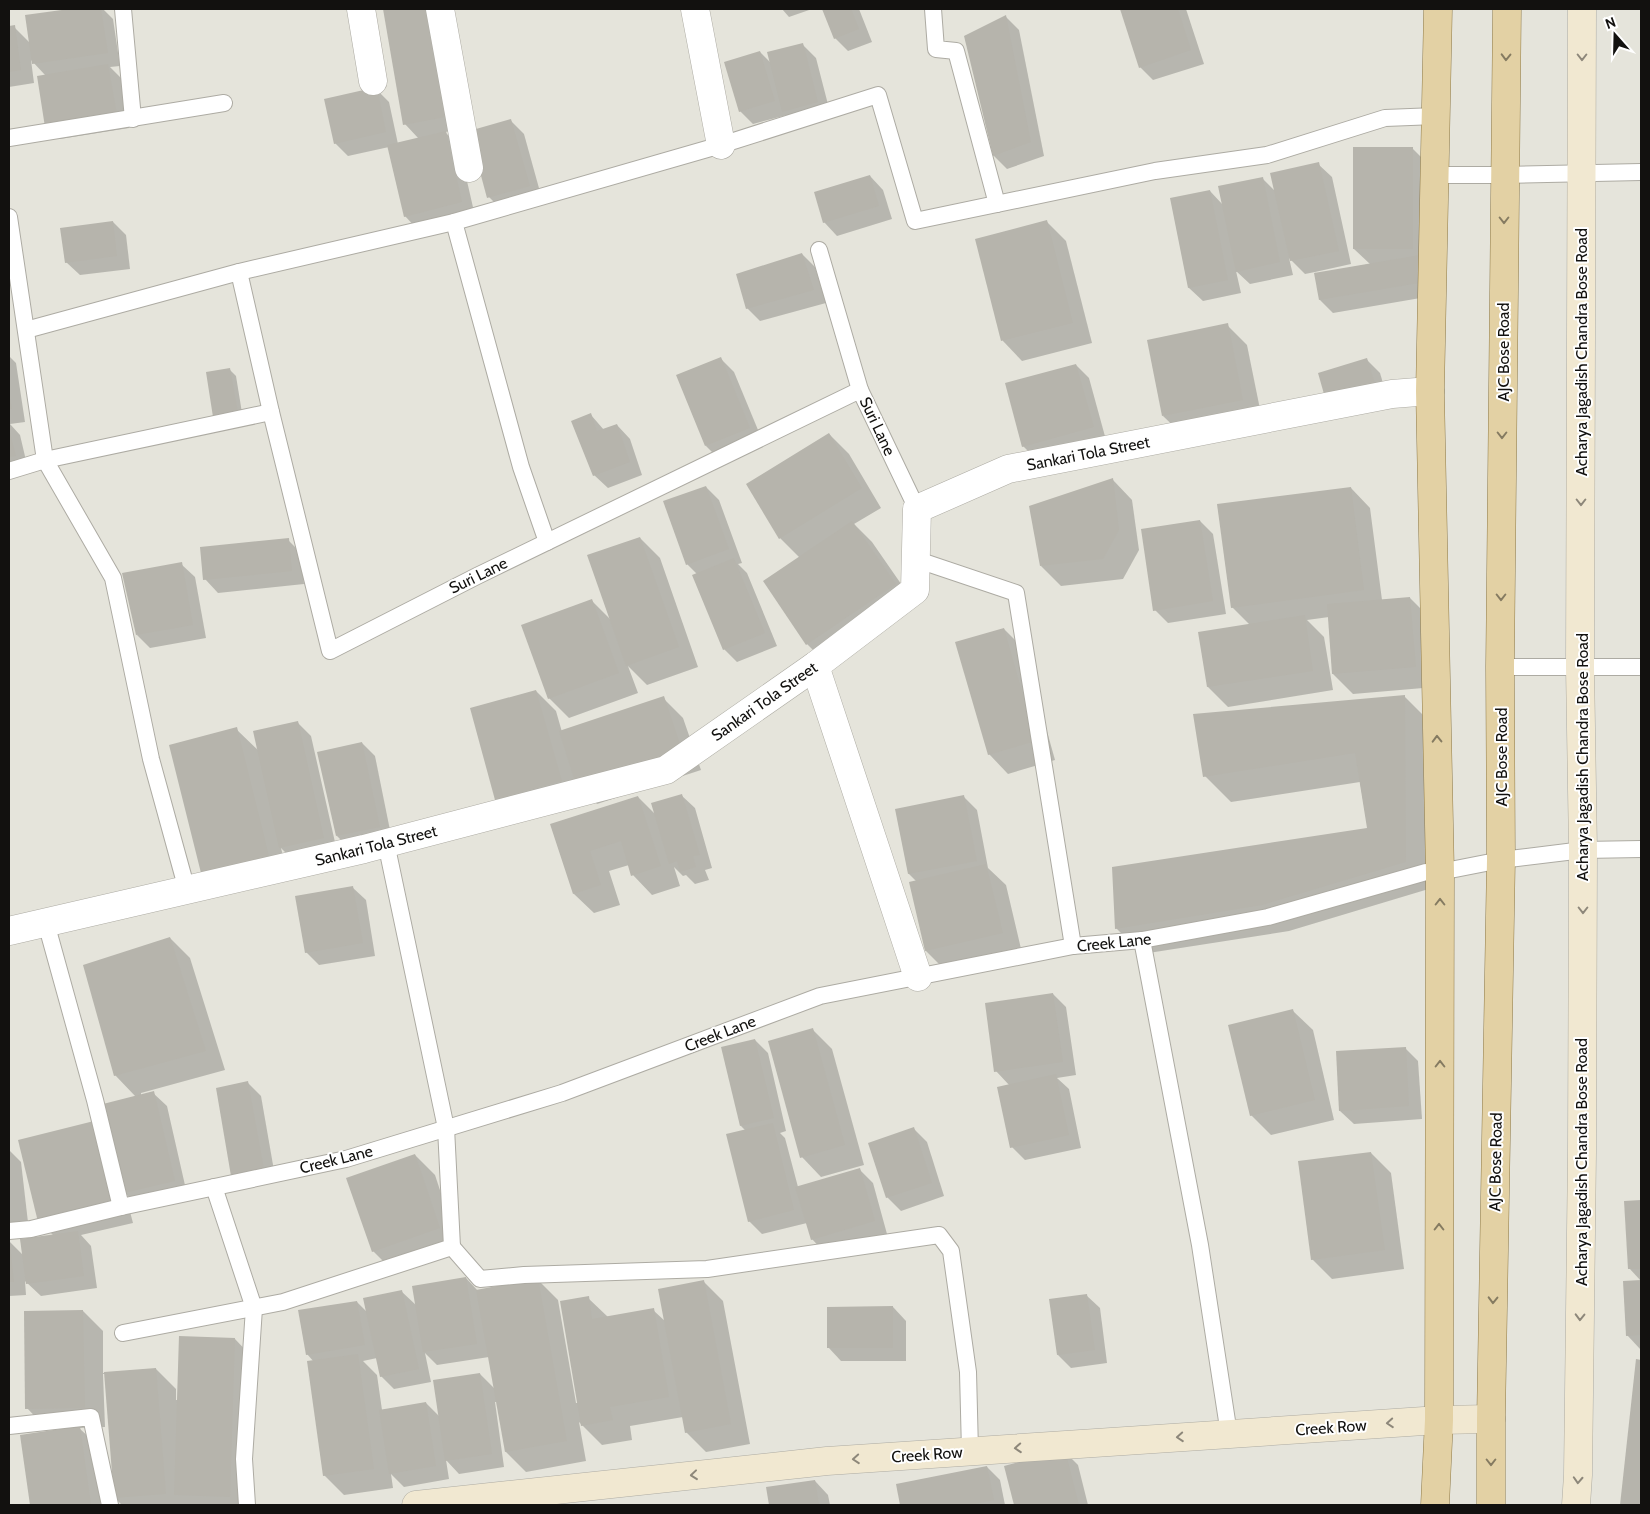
<svg xmlns="http://www.w3.org/2000/svg" width="1650" height="1514" viewBox="0 0 1650 1514" font-family="Cabin,sans-serif">
<style>
.shadow{fill:#0003;fill-rule:evenodd}
.building{fill:#b6b4ac}
.lines{fill:none;stroke-linecap:round;stroke-linejoin:round}
.lane-casing{stroke:#adaba3;stroke-width:18}
.street-casing{stroke:#adaba3;stroke-width:29}
.secondary-casing{stroke:#adaba3;stroke-width:29}
.primary-casing{stroke:#8e7a48;stroke-width:29}
.lane{stroke:#fff;stroke-width:16}
.street{stroke:#fff;stroke-width:28}
.secondary{stroke:#f1e8d1;stroke-width:28}
.primary{stroke:#e3d1a4;stroke-width:28}
.oneway{stroke:#857b61}
.oneway2{stroke:#8d877a}
.labels{text-anchor:middle;stroke-width:4;stroke-linejoin:round;paint-order:stroke}
.street-label{font-size:16px;fill:#12110f;stroke:#fff}
</style>
<rect width="100%" height="100%" fill="#e5e4db"/>
<!-- shadow -->
<g class="shadow">
<polygon points="78,9 103,9 113,19 120,66 110,67 121,78 129,128 60,139 46,126 46,76 31,60 34,83 9,87 9,27 14,27 30,43 26,16"/>
<polygon points="384,9 436,9 457,130 445,132 459,146 475,216 418,230 405,216 389,147 348,156 335,143 376,89 389,102 398,144 419,139 405,124"/>
<polygon points="782,9 812,9 789,17"/>
<polygon points="824,9 859,9 872,42 848,51 835,38"/>
<polygon points="1121,9 1186,9 1204,64 1153,80 1140,67"/>
<polygon points="1006,17 1019,30 1044,156 1007,169 994,156 965,36"/>
<polygon points="802,44 816,58 831,116 796,124 787,115 753,124 740,111 760,52 771,63"/>
<polygon points="511,121 524,134 542,199 502,210 489,197"/>
<polygon points="1412,148 1432,168 1438,295 1333,313 1320,300 1315,272 1305,274 1289,258 1293,275 1250,284 1236,271 1241,293 1203,301 1189,288 1171,199 1210,191 1223,205 1262,178 1276,192 1318,164 1332,177 1351,264 1315,272 1316,274 1370,264 1354,249"/>
<polygon points="870,176 883,190 892,219 837,236 824,222"/>
<polygon points="1046,221 1066,241 1092,343 1022,361 1003,341 977,240"/>
<polygon points="113,222 126,235 130,269 80,275 66,262"/>
<polygon points="802,254 815,267 826,303 760,321 747,308"/>
<polygon points="1227,325 1247,345 1262,419 1183,435 1163,416"/>
<polygon points="9,356 16,363 25,422 10,424 20,435 28,469 9,473"/>
<polygon points="721,359 734,372 763,442 719,459 706,446"/>
<polygon points="1367,360 1380,373 1388,400 1340,414"/>
<polygon points="1076,365 1089,378 1106,440 1036,459 1023,446"/>
<polygon points="230,370 236,376 243,419 214,416"/>
<polygon points="591,415 604,430 617,425 630,439 642,475 608,488 594,475"/>
<polygon points="829,434 849,454 881,508 854,524 872,542 915,604 827,664 807,644 765,582 800,558 780,538"/>
<polygon points="1113,480 1132,500 1139,550 1123,579 1061,586 1041,566"/>
<polygon points="706,487 719,500 742,563 738,564 747,573 777,646 737,662 724,649 697,574 687,564"/>
<polygon points="1351,488 1370,508 1382,600 1410,598 1430,618 1435,687 1353,694 1333,674 1329,617 1307,620 1324,637 1333,690 1228,707 1208,687 1200,633 1250,625 1232,607"/>
<polygon points="1200,521 1213,534 1226,614 1168,623 1155,610"/>
<polygon points="640,538 660,558 698,667 647,685 628,666 638,693 569,718 549,698 591,600 611,620"/>
<polygon points="288,540 301,553 304,584 218,593 205,579"/>
<polygon points="181,564 195,577 206,638 150,648 137,635"/>
<polygon points="1004,629 1024,649 1055,760 1008,774 989,754"/>
<polygon points="536,691 556,711 562,732 663,698 683,718 701,770 597,804 576,782 516,819 496,799"/>
<polygon points="1404,696 1430,722 1432,888 1289,931 1142,954 1116,928 1368,829 1360,782 1231,802 1205,776"/>
<polygon points="298,723 311,736 337,851 294,861 281,848 288,875 222,892 236,729 259,751"/>
<polygon points="362,743 375,756 392,840 350,849 337,836"/>
<polygon points="681,795 695,808 712,868 705,870 709,880 695,884 686,875 683,876 674,867 680,886 652,895 633,875 629,865 609,871 620,905 594,913 574,894 552,825 638,797 656,815"/>
<polygon points="964,797 977,810 988,868 1006,885 1022,953 946,971 926,951 917,882 909,874 897,810"/>
<polygon points="352,887 366,900 375,956 319,965 306,952"/>
<polygon points="170,938 190,958 225,1070 141,1093 141,1096 153,1093 167,1106 187,1194 138,1206 125,1193 133,1223 81,1235 91,1246 97,1288 41,1296 25,1281 26,1295 9,1296 9,1241 23,1255 54,1236 39,1221 93,1122 136,1097 115,1075"/>
<polygon points="1053,994 1066,1007 1076,1075 1057,1078 1069,1089 1081,1148 1025,1160 1012,1147 1010,1086 996,1071"/>
<polygon points="1293,1011 1313,1030 1334,1120 1271,1135 1251,1115"/>
<polygon points="812,1029 832,1049 864,1165 821,1177 802,1157"/>
<polygon points="755,1040 768,1053 786,1131 780,1133 785,1138 798,1187 860,1170 873,1183 887,1234 825,1253 812,1239 807,1223 762,1234 749,1221 746,1131 741,1126"/>
<polygon points="1405,1048 1418,1061 1422,1119 1354,1124 1340,1111"/>
<polygon points="248,1083 261,1096 276,1182 246,1188"/>
<polygon points="914,1129 927,1142 944,1196 901,1211 887,1197"/>
<polygon points="9,1150 21,1162 29,1231 9,1234"/>
<polygon points="1371,1153 1391,1173 1404,1269 1332,1279 1312,1259"/>
<polygon points="415,1155 435,1175 459,1248 393,1271 373,1251"/>
<polygon points="1641,1201 1641,1281 1629,1268 1626,1202"/>
<path d="M466 1278 478 1291 538 1280 558 1300 576 1403H578L588 1298 608 1317 653 1310 666 1322 703 1281 723 1301 750 1444 706 1452 686 1432 683 1417 630 1426 632 1440 602 1445 579 1422 586 1461 526 1472 506 1452 497 1402H495L504 1467 459 1474 446 1460 449 1479 404 1487 391 1474 393 1488 344 1495 324 1475 314 1362 307 1354 357 1302 368 1313 401 1291 417 1306ZM425 1353 437 1365 489 1357 495 1389 480 1374 440 1417 426 1403 382 1410 377 1375 363 1361 377 1358 381 1376 394 1389 431 1382Z"/>
<polygon points="1641,1281 1641,1350 1627,1335 1624,1282"/>
<polygon points="1086,1295 1100,1308 1107,1363 1071,1368 1058,1355"/>
<polygon points="893,1307 906,1321 906,1361 841,1361 828,1347"/>
<polygon points="83,1311 103,1331 103,1373 156,1369 176,1389 176,1400 178,1400 235,1339 254,1359 250,1505 186,1505 184,1504 184,1505 122,1505 115,1498 106,1374 103,1374 105,1427 79,1428 93,1441 101,1505 31,1505 22,1436 66,1430 66,1428 46,1428 27,1408"/>
<polygon points="1637,1360 1641,1361 1641,1505 1621,1505"/>
<polygon points="1064,1451 1078,1465 1088,1505 1015,1505 1006,1467"/>
<polygon points="987,1467 1000,1480 1005,1505 901,1505 897,1485"/>
<polygon points="815,1481 828,1495 830,1505 770,1505 768,1488"/>
</g>
<!-- building -->
<g class="building">
<polygon points="69,9 101,9 108,53 32,64 25,15"/>
<polygon points="383,9 425,9 445,117 403,125"/>
<polygon points="822,9 851,9 859,29 834,39"/>
<polygon points="1120,9 1178,9 1191,50 1139,68"/>
<polygon points="1006,15 1031,142 993,156 964,36"/>
<polygon points="15,25 21,70 9,72 9,26"/>
<polygon points="803,43 818,102 782,112 767,52"/>
<polygon points="760,51 775,101 739,112 724,62"/>
<polygon points="108,64 117,115 45,127 37,76"/>
<polygon points="377,87 386,132 334,144 324,99"/>
<polygon points="511,119 530,186 487,198 469,131"/>
<polygon points="446,131 462,202 404,217 387,145"/>
<rect x="1353" y="147" width="60" height="102"/>
<polygon points="1319,162 1339,251 1290,261 1270,173"/>
<polygon points="870,175 879,206 823,223 814,192"/>
<polygon points="1263,177 1280,262 1236,272 1218,186"/>
<polygon points="1210,190 1228,280 1188,288 1170,198"/>
<polygon points="1047,220 1073,323 1001,341 975,239"/>
<polygon points="113,221 117,256 65,263 60,228"/>
<polygon points="802,253 814,290 746,309 736,274"/>
<polygon points="1420,255 1425,282 1319,300 1314,273"/>
<polygon points="1228,323 1243,400 1162,416 1147,340"/>
<polygon points="721,357 750,428 705,446 676,375"/>
<polygon points="1367,358 1376,387 1326,401 1318,373"/>
<polygon points="1076,364 1094,427 1022,447 1005,383"/>
<polygon points="230,368 238,413 213,417 206,372"/>
<polygon points="9,394 12,409 9,409"/>
<polygon points="591,413 597,431 617,424 630,462 593,476 571,421"/>
<polygon points="9,429 16,456 9,457"/>
<polygon points="829,433 862,488 779,539 746,484"/>
<polygon points="1113,478 1119,530 1103,559 1040,566 1029,506"/>
<polygon points="706,486 729,549 686,565 663,501"/>
<polygon points="1351,487 1364,590 1231,608 1217,504"/>
<polygon points="1200,520 1213,601 1153,611 1141,529"/>
<polygon points="852,521 896,584 806,645 763,581"/>
<polygon points="640,537 679,647 626,666 587,555"/>
<polygon points="289,538 292,571 203,580 200,547"/>
<polygon points="734,558 765,633 723,650 692,575"/>
<polygon points="182,562 193,625 136,635 122,573"/>
<polygon points="1410,597 1416,667 1332,674 1327,604"/>
<polygon points="592,599 619,673 548,699 521,625"/>
<polygon points="1305,615 1313,671 1207,687 1198,632"/>
<polygon points="1004,628 1036,741 988,755 955,642"/>
<polygon points="536,690 562,781 495,800 470,708"/>
<polygon points="1405,695 1406,862 1262,905 1115,929 1112,867 1367,828 1355,753 1203,777 1193,714"/>
<polygon points="664,696 682,750 576,785 559,731"/>
<polygon points="298,721 324,838 279,848 253,731"/>
<polygon points="237,727 269,856 201,873 169,745"/>
<polygon points="362,742 380,827 336,836 317,752"/>
<polygon points="682,794 700,855 693,856 696,867 680,872 677,861 669,864 651,803"/>
<polygon points="964,795 977,861 908,874 895,809"/>
<polygon points="638,796 661,866 631,876 621,841 590,851 601,885 573,894 550,824"/>
<polygon points="986,864 1003,933 925,951 909,882"/>
<polygon points="353,886 363,943 305,953 295,896"/>
<polygon points="170,937 206,1051 114,1076 83,965"/>
<polygon points="1053,993 1063,1062 994,1072 985,1003"/>
<polygon points="1293,1009 1315,1100 1250,1116 1228,1025"/>
<polygon points="813,1028 845,1145 800,1158 768,1041"/>
<polygon points="755,1039 774,1118 740,1126 721,1047"/>
<polygon points="1406,1047 1409,1106 1339,1111 1336,1051"/>
<polygon points="1056,1074 1069,1135 1010,1148 997,1087"/>
<polygon points="248,1081 264,1169 231,1176 216,1088"/>
<polygon points="154,1091 175,1181 124,1193 103,1104"/>
<polygon points="94,1121 114,1203 38,1222 18,1140"/>
<polygon points="773,1123 794,1210 748,1222 726,1134"/>
<polygon points="914,1127 932,1183 886,1198 868,1143"/>
<polygon points="1371,1152 1385,1250 1311,1260 1298,1161"/>
<polygon points="415,1154 440,1228 372,1252 346,1178"/>
<polygon points="860,1168 875,1221 811,1240 795,1187"/>
<polygon points="1641,1200 1641,1269 1628,1269 1624,1201"/>
<polygon points="78,1231 84,1276 26,1284 20,1239"/>
<polygon points="9,1244 10,1244 14,1282 9,1282"/>
<polygon points="466,1277 477,1344 423,1352 412,1286"/>
<polygon points="538,1278 567,1441 505,1452 476,1290"/>
<polygon points="704,1280 731,1424 685,1433 658,1289"/>
<polygon points="1641,1280 1641,1335 1626,1336 1623,1281"/>
<polygon points="402,1290 419,1369 380,1377 363,1298"/>
<polygon points="1087,1294 1095,1350 1057,1355 1049,1299"/>
<polygon points="589,1296 592,1319 654,1308 669,1397 610,1407 613,1420 581,1426 560,1301"/>
<polygon points="357,1301 365,1345 306,1355 298,1310"/>
<polygon points="893,1306 893,1348 827,1348 827,1307"/>
<polygon points="83,1310 85,1408 25,1409 24,1311"/>
<polygon points="179,1336 235,1338 230,1497 174,1495"/>
<polygon points="358,1354 374,1469 323,1476 307,1361"/>
<polygon points="1636,1359 1641,1360 1641,1505 1620,1505"/>
<polygon points="156,1368 166,1494 114,1498 104,1372"/>
<polygon points="480,1373 492,1454 445,1461 433,1380"/>
<polygon points="426,1402 436,1466 389,1474 379,1410"/>
<polygon points="80,1426 91,1505 30,1505 20,1435"/>
<polygon points="1065,1450 1079,1505 1014,1505 1004,1466"/>
<polygon points="987,1466 994,1500 969,1505 900,1505 896,1484"/>
<polygon points="815,1480 819,1505 769,1505 766,1487"/>
</g>
<g class="lines">
<defs>
<g id="lane">
<polyline points="123,9 133,119"/>
<polyline points="933,9 936,49 956,51 997,204"/>
<polyline points="9,138 224,103"/>
<polyline points="1435,175 1504,175 1641,172"/>
<polyline points="9,217 45,460 113,578 151,759 187,890"/>
<polyline points="454,222 521,467 547,542"/>
<polyline points="819,250 860,390"/>
<polyline points="239,272 271,412 330,651 477,576 860,390 917,509"/>
<polyline points="26,330 239,272 454,222 721,145 878,95 915,221 1155,171 1267,155 1385,118 1436,116"/>
<polyline points="9,471 45,460 271,412"/>
<polyline points="915,559 1016,593 1073,946"/>
<polyline points="1500,667 1641,667"/>
<polyline points="46,923 95,1100 121,1207"/>
<polyline points="1142,940 1200,1245 1229,1434"/>
<polyline points="214,1187 254,1308 244,1459 247,1505"/>
<polyline points="9,1231 31,1229 121,1207 346,1159 562,1093 820,996 1073,946 1142,940 1268,917 1426,872 1440,872 1501,860 1583,850 1641,849"/>
<polyline points="452,1247 480,1279 524,1275 707,1269 939,1235 951,1251 968,1372 970,1451"/>
<polyline points="123,1333 283,1302 452,1247 446,1128 386,843"/>
<polyline points="9,1426 91,1417 110,1505"/>
</g>
<g id="street">
<polyline points="361,9 373,81"/>
<polyline points="440,9 469,168"/>
<polyline points="695,9 721,145"/>
<polyline points="815,666 918,977"/>
<polyline points="9,931 364,849 666,770 815,666 915,590 917,509 1008,469 1392,394 1430,391"/>
</g>
<g id="secondary">
<polyline points="416,1505 827,1461 1439,1420 1491,1419"/>
<polyline points="1576,1505 1578,1475 1582,1152 1583,850 1580,667 1582,9"/>
</g>
<g id="primary">
<polyline points="1435,1505 1439,1420 1440,872 1430,391 1438,9"/>
<polyline points="1491,1505 1491,1419 1501,860 1500,667 1507,9"/>
</g>
</defs>
<!-- lane casing -->
<use href="#lane" class="lane-casing"/>
<!-- street casing -->
<use href="#street" class="street-casing"/>
<!-- secondary casing -->
<use href="#secondary" class="secondary-casing"/>
<!-- primary casing -->
<use href="#primary" class="primary-casing"/>
<!-- lane -->
<use href="#lane" class="lane"/>
<!-- street -->
<use href="#street" class="street"/>
<!-- secondary -->
<use href="#secondary" class="secondary"/>
<!-- primary -->
<use href="#primary" class="primary"/>
</g>
<!-- one-way arrows -->
<defs><path id="oneway-chevron" d="M-2-3.5L2.5 0L-2 3.5" fill="none" stroke-width="1.6" stroke-linecap="round" stroke-linejoin="round" transform="scale(1.25)"/></defs>
<g class="oneway">
<use href="#oneway-chevron" transform="translate(1506 57) rotate(91)"/>
<use href="#oneway-chevron" transform="translate(1504 220) rotate(90)"/>
<use href="#oneway-chevron" transform="translate(1502 435) rotate(90)"/>
<use href="#oneway-chevron" transform="translate(1501 597) rotate(90)"/>
<use href="#oneway-chevron" transform="translate(1437 739) rotate(-91)"/>
<use href="#oneway-chevron" transform="translate(1440 902) rotate(-90)"/>
<use href="#oneway-chevron" transform="translate(1440 1064) rotate(-90)"/>
<use href="#oneway-chevron" transform="translate(1439 1227) rotate(-90)"/>
<use href="#oneway-chevron" transform="translate(1493 1300) rotate(91)"/>
<use href="#oneway-chevron" transform="translate(1491 1462) rotate(90)"/>
</g>
<g class="oneway2">
<use href="#oneway-chevron" transform="translate(1582 57) rotate(90)"/>
<use href="#oneway-chevron" transform="translate(1581 502) rotate(90)"/>
<use href="#oneway-chevron" transform="translate(1583 910) rotate(90)"/>
<use href="#oneway-chevron" transform="translate(1580 1317) rotate(91)"/>
<use href="#oneway-chevron" transform="translate(1390 1423) rotate(176)"/>
<use href="#oneway-chevron" transform="translate(1180 1437) rotate(176)"/>
<use href="#oneway-chevron" transform="translate(1018 1448) rotate(176)"/>
<use href="#oneway-chevron" transform="translate(856 1459) rotate(176)"/>
<use href="#oneway-chevron" transform="translate(694 1475) rotate(174)"/>
<use href="#oneway-chevron" transform="translate(1578 1480) rotate(93)"/>
</g>
<g class="labels">
<!-- street labels -->
<g class="street-label">
<text transform="translate(1503 352) rotate(-90)" y="6">AJC Bose Road</text>
<text transform="translate(1581 352) rotate(-90)" y="6">Acharya Jagadish Chandra Bose Road</text>
<text transform="translate(878 426) rotate(65)" y="6">Suri Lane</text>
<text transform="translate(1088 453) rotate(-11)" y="6">Sankari Tola Street</text>
<text transform="translate(478 575) rotate(-26)" y="6">Suri Lane</text>
<text transform="translate(764 701) rotate(-35)" y="6">Sankari Tola Street</text>
<text transform="translate(1501 757) rotate(-90)" y="6">AJC Bose Road</text>
<text transform="translate(1582 757) rotate(-90)" y="6">Acharya Jagadish Chandra Bose Road</text>
<text transform="translate(376 845) rotate(-14)" y="6">Sankari Tola Street</text>
<text transform="translate(1114 942) rotate(-6)" y="6">Creek Lane</text>
<text transform="translate(720 1033) rotate(-21)" y="6">Creek Lane</text>
<text transform="translate(336 1159) rotate(-14)" y="6">Creek Lane</text>
<text transform="translate(1495 1162) rotate(-89)" y="6">AJC Bose Road</text>
<text transform="translate(1581 1162) rotate(-90)" y="6">Acharya Jagadish Chandra Bose Road</text>
<text transform="translate(1331 1427) rotate(-4)" y="6">Creek Row</text>
<text transform="translate(927 1454) rotate(-4)" y="6">Creek Row</text>
</g>
</g>
<!-- border -->
<rect width="1650" height="1514" fill="none" stroke="#12110f" stroke-width="20"/>
<!-- north arrow -->
<g transform="translate(1615 35) rotate(340)" stroke="#ffffff" stroke-width="4" paint-order="stroke">
<path d="M0-4L9 19L0 12L-9 19Z" fill="#12110f"/>
<text y="-8" font-size="14" font-weight="bold" text-anchor="middle" fill="#12110f">N</text>
</g>
</svg>
